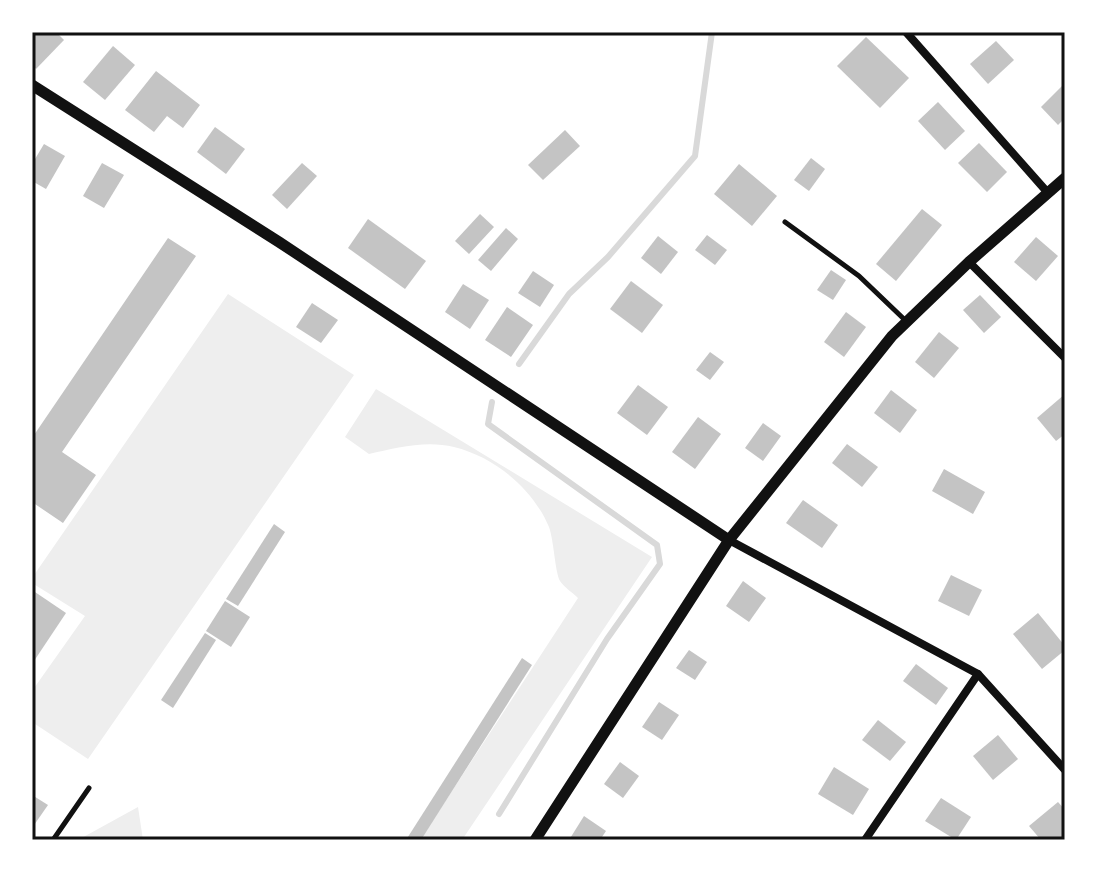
<svg xmlns="http://www.w3.org/2000/svg" width="1097" height="872" viewBox="0 0 1097 872" font-family="'Golos Text',sans-serif">
<style>
.green{fill:#eee}
.lines{fill:none;stroke-linecap:round;stroke-linejoin:round}
.stream{stroke:#d9d9d9;stroke-width:6}
.building{fill:#c4c4c4}
.service{stroke:#111;stroke-width:5}
.minor{stroke:#111;stroke-width:8}
.tertiary{stroke:#111;stroke-width:11}
.neatline{fill:none;stroke:#111;stroke-width:3}
</style>
<rect width="100%" height="100%" fill="#fff"/>
<!-- green -->
<g class="green">
<polygon points="228,294 354,375 88,759 32,722 32,691 85,616 32,583 32,578"/>
<path d="M376 389 652 557 462 840H420L578 598C573 593 564 587 560 581 555 572 554 541 549 527 533 489 495 457 454 447 426 440 395 448 369 454L345 437Z"/>
<polygon points="138,807 143,840 78,840"/>
</g>
<g class="lines">
<!-- stream -->
<g class="stream">
<polyline points="519,364 569,294 608,257 695,156 712,32"/>
<polyline points="492,402 488,424 657,545 660,564 607,639 499,814"/>
</g>
</g>
<!-- building -->
<g class="building">
<polygon points="33,32 56,32 64,40 36,69 32,64"/>
<polygon points="866,37 909,78 880,108 837,66"/>
<polygon points="996,41 1014,60 988,84 970,64"/>
<polygon points="113,46 135,65 105,100 83,82"/>
<polygon points="156,71 200,105 183,128 167,116 154,132 125,110"/>
<polygon points="1065,83 1065,118 1058,125 1041,107"/>
<polygon points="938,102 965,131 945,150 918,121"/>
<polygon points="215,127 245,149 226,174 197,152"/>
<polygon points="565,130 580,146 543,180 528,165"/>
<polygon points="979,143 1007,172 987,192 958,163"/>
<polygon points="44,144 65,156 46,189 32,181 32,164"/>
<polygon points="811,158 825,169 809,191 794,180"/>
<polygon points="102,163 124,175 104,208 83,196"/>
<polygon points="302,163 317,176 287,209 272,195"/>
<polygon points="739,164 777,196 752,226 714,194"/>
<polygon points="922,209 942,225 896,281 876,264"/>
<polygon points="480,214 494,227 469,254 455,241"/>
<polygon points="368,219 426,261 405,289 348,248"/>
<polygon points="506,228 518,239 491,271 478,260"/>
<polygon points="707,235 727,250 715,265 695,250"/>
<polygon points="658,236 678,252 661,274 641,258"/>
<polygon points="1036,237 1058,256 1036,281 1014,262"/>
<polygon points="168,238 196,256 62,452 96,475 63,523 32,502 32,438"/>
<polygon points="831,270 846,280 833,300 817,290"/>
<polygon points="533,271 554,285 540,307 518,293"/>
<polygon points="631,281 663,305 642,333 610,309"/>
<polygon points="463,284 489,300 470,329 445,312"/>
<polygon points="980,295 1001,317 984,333 963,310"/>
<polygon points="312,303 338,320 321,343 296,327"/>
<polygon points="507,307 533,325 511,357 485,340"/>
<polygon points="846,312 866,327 844,357 824,342"/>
<polygon points="939,332 959,348 934,378 915,362"/>
<polygon points="710,352 724,362 710,380 696,370"/>
<polygon points="638,385 668,407 647,435 617,413"/>
<polygon points="891,390 917,410 900,433 874,413"/>
<polygon points="1065,394 1065,434 1056,441 1037,418"/>
<polygon points="698,417 721,434 695,469 672,452"/>
<polygon points="763,423 781,436 763,461 745,448"/>
<polygon points="847,444 878,467 862,487 832,463"/>
<polygon points="944,469 985,492 973,514 932,491"/>
<polygon points="803,500 838,525 822,548 786,523"/>
<polygon points="274,524 285,532 238,606 226,599"/>
<polygon points="951,575 982,590 969,616 938,601"/>
<polygon points="743,581 766,598 749,622 726,606"/>
<polygon points="32,590 66,613 32,664"/>
<polygon points="225,601 250,617 231,647 206,631"/>
<polygon points="1038,613 1065,646 1065,650 1042,669 1013,634"/>
<polygon points="205,633 216,640 173,708 161,700"/>
<polygon points="689,650 707,662 695,680 676,668"/>
<polygon points="522,658 532,665 421,840 406,840"/>
<polygon points="916,664 948,688 936,705 903,681"/>
<polygon points="659,702 679,715 662,740 642,727"/>
<polygon points="878,720 906,742 890,761 862,740"/>
<polygon points="998,735 1018,759 993,780 973,756"/>
<polygon points="620,762 639,776 623,798 604,784"/>
<polygon points="834,767 869,789 853,815 818,794"/>
<polygon points="32,795 48,805 32,828"/>
<polygon points="941,798 971,817 956,840 925,821"/>
<polygon points="1058,802 1065,810 1065,840 1041,840 1029,826"/>
<polygon points="584,816 606,831 600,840 569,840"/>
</g>
<g class="lines">
<!-- service -->
<g class="service">
<polyline points="785,222 859,276 906,321"/>
<polyline points="53,840 89,788"/>
</g>
<!-- minor -->
<g class="minor">
<polyline points="906,32 1048,193"/>
<polyline points="969,262 1065,358"/>
<polyline points="729,540 978,674 1065,770"/>
<polyline points="865,840 978,674"/>
</g>
<!-- tertiary -->
<g class="tertiary">
<polyline points="32,85 279,242 729,540"/>
<polyline points="535,840 729,540 892,336 969,262 1065,178"/>
</g>
</g>
<!-- border -->
<rect width="1097" height="872" fill="none" stroke="#ffffff" stroke-width="68"/>
<rect x="34" y="34" width="1029" height="804" class="neatline"/>
</svg>
